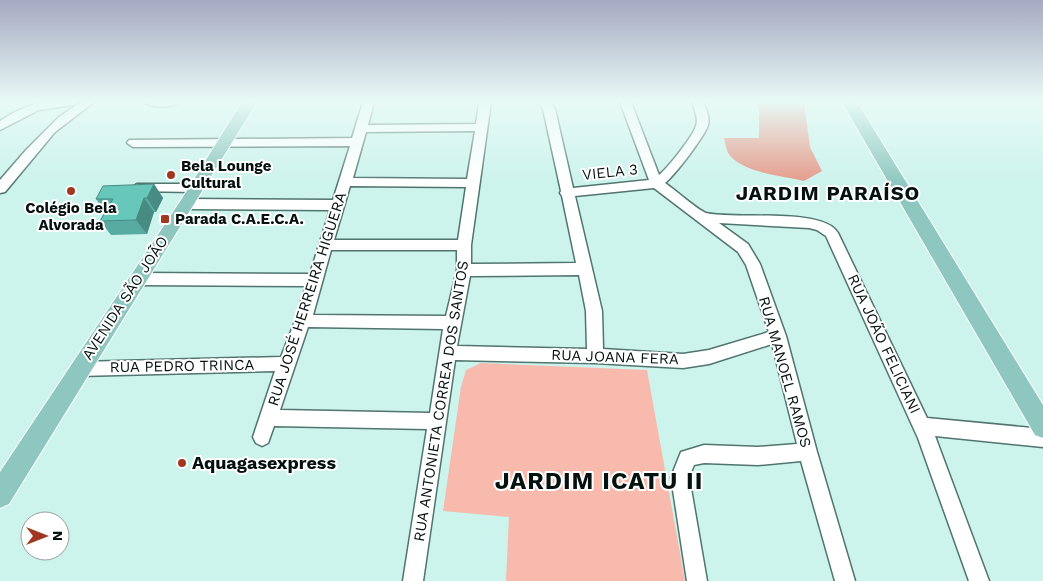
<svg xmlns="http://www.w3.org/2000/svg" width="1043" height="581" viewBox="0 0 1043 581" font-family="'Work Sans',sans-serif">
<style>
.green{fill:#f7baac}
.forest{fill:#e59a89}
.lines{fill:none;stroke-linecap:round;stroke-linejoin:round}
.minor-casing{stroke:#50746e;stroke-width:3}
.major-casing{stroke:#fff;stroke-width:2}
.minor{fill:#fff;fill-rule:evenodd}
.major{fill:#8dc7bf;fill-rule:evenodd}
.wall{fill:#58aba0}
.shaded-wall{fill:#478b82}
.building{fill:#66c7ba;stroke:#478b82}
.poi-dot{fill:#a03721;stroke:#fff;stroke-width:2}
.labels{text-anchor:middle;stroke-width:4;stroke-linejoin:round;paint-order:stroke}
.poi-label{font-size:15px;font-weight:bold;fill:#04110f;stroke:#fff;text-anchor:start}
.street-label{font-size:15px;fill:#04110f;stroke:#fff}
.near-poi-label{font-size:18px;font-weight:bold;fill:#04110f;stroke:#fff;text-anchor:start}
.district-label{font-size:20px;font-weight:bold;letter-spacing:1px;fill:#04110f;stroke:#fff}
.near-district-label{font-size:24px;font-weight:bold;letter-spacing:1px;fill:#04110f;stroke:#fff}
</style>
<rect width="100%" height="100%" fill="#ccf3ec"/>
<!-- green -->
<polygon class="green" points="481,363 647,370 685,581 506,581 509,517 443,511 461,387 466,370"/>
<!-- forest -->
<path class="forest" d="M755 102H804L810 147 822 171 804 181C783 176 741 173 728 153 726 149 725 142 724 138H759V109Z"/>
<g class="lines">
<defs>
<g id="minor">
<path d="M42 102H78L73 105 39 110 0 130V121C13 112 27 106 42 102Z"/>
<polygon points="81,102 94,102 55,132 5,192 0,193 0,180 26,150 59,117"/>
<path d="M144 102H179C173 108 150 108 144 102Z"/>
<path d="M363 102H374L368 125 476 124 479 102H491L471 245V264L576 263 562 196 560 193 561 191 543 109 539 102H550L555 109 573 188 649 180 620 102H631L659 175C668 168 693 136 696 126 699 118 694 109 692 102H703C706 109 710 117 708 125 705 136 675 175 665 183 674 189 698 210 706 213 735 220 823 207 838 233L927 418 1043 429V447L935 436 989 581H969L918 438 826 236 817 230 809 228 719 223 748 244 760 264 786 336 817 452 855 581H835L801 461 758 465 704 463 694 465 689 477 707 581H687L671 477 681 452 704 445 758 447 797 444 772 344 709 364 683 368 595 363 455 360 423 581H403L427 429 274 426 268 443 262 446 256 443 253 437 275 371 79 376 73 374 71 369 73 364 79 362 281 357 295 321 306 286 138 285 133 283 131 279 133 275 138 273 310 274 330 210 187 209 182 207 180 204 182 201 187 199 333 200 350 146 133 147 127 143 129 140 352 138ZM475 131 467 179 353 178 366 132ZM350 186 466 187 458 240H334ZM654 188 738 252 746 265 769 332 709 350 683 354 603 349 602 311 575 196ZM331 250H457V270L446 316 313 315ZM579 275 586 311 587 349 457 346 470 276ZM308 327 443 329 430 413 280 410Z"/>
<polygon points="137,184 195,184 201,188 195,192 132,191 131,188"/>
</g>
<g id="major">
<polygon points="242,102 257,102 9,504 0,508 0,472 181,200"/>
<polygon points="842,102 857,102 1043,405 1043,438 1035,435"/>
</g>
</defs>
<!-- minor casing -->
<use href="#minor" class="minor-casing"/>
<!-- major casing -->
<use href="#major" class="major-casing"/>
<!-- minor -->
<use href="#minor" class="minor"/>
<!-- major -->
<use href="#major" class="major"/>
</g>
<!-- wall -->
<polygon class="wall" points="154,184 163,198 156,212 154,212 147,234 111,235 100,221 105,211 96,199"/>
<!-- shaded-wall -->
<g class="shaded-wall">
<polygon points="154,184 163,198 156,212 147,198"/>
<polygon points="144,198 154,212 147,234 136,220"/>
</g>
<!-- building -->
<polygon class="building" points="154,184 147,198 144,198 136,220 100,221 113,199 96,199 103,186"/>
<!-- sky -->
<linearGradient id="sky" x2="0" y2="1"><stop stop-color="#a6a9c1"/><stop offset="0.55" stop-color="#e8faf6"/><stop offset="1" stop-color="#e8faf6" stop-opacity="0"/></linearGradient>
<rect width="1043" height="184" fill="url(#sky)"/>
<!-- markers -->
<g class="poi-dot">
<circle cx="171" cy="175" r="5"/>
<circle cx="71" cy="191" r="5"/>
<rect x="160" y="214" width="10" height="10" rx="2.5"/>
<circle cx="182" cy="463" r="5"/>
</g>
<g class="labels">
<!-- poi labels -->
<g class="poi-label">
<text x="181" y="171">Bela Lounge<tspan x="181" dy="17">Cultural</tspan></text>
<text x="71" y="213" text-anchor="middle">Colégio Bela<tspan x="71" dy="17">Alvorada</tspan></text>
<text x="175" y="224">Parada C.A.E.C.A.</text>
</g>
<!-- street labels -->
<g class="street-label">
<text transform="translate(610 172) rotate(-6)" y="5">VIELA 3</text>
<text transform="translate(125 298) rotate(-57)" y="5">AVENIDA SÃO JOÃO</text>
<text transform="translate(307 299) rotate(-72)" y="5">RUA JOSÉ HERREIRA HIGUERA</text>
<text transform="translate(884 344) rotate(65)" y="5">RUA JOÃO FELICIANI</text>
<text transform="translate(615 357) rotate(2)" y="5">RUA JOANA FERA</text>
<text transform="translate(182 366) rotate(-1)" y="5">RUA PEDRO TRINCA</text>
<text transform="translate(785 372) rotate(74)" y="5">RUA MANOEL RAMOS</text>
<text transform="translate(441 401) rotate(-81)" y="5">RUA ANTONIETA CORREA DOS SANTOS</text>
</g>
<!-- near-poi labels -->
<g class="near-poi-label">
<text x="192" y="469">Aquagasexpress</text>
</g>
<!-- district labels -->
<g class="district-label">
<text x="828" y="200">JARDIM PARAÍSO</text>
</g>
<!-- near-district labels -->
<g class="near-district-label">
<text x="599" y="489">JARDIM ICATU II</text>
</g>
</g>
<!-- north arrow -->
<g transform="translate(45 536) rotate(90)"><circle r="24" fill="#ffffff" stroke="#9ba09f"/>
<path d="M0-4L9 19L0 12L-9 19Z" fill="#a03721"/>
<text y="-8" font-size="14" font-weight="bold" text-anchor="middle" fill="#04110f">N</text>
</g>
</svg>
